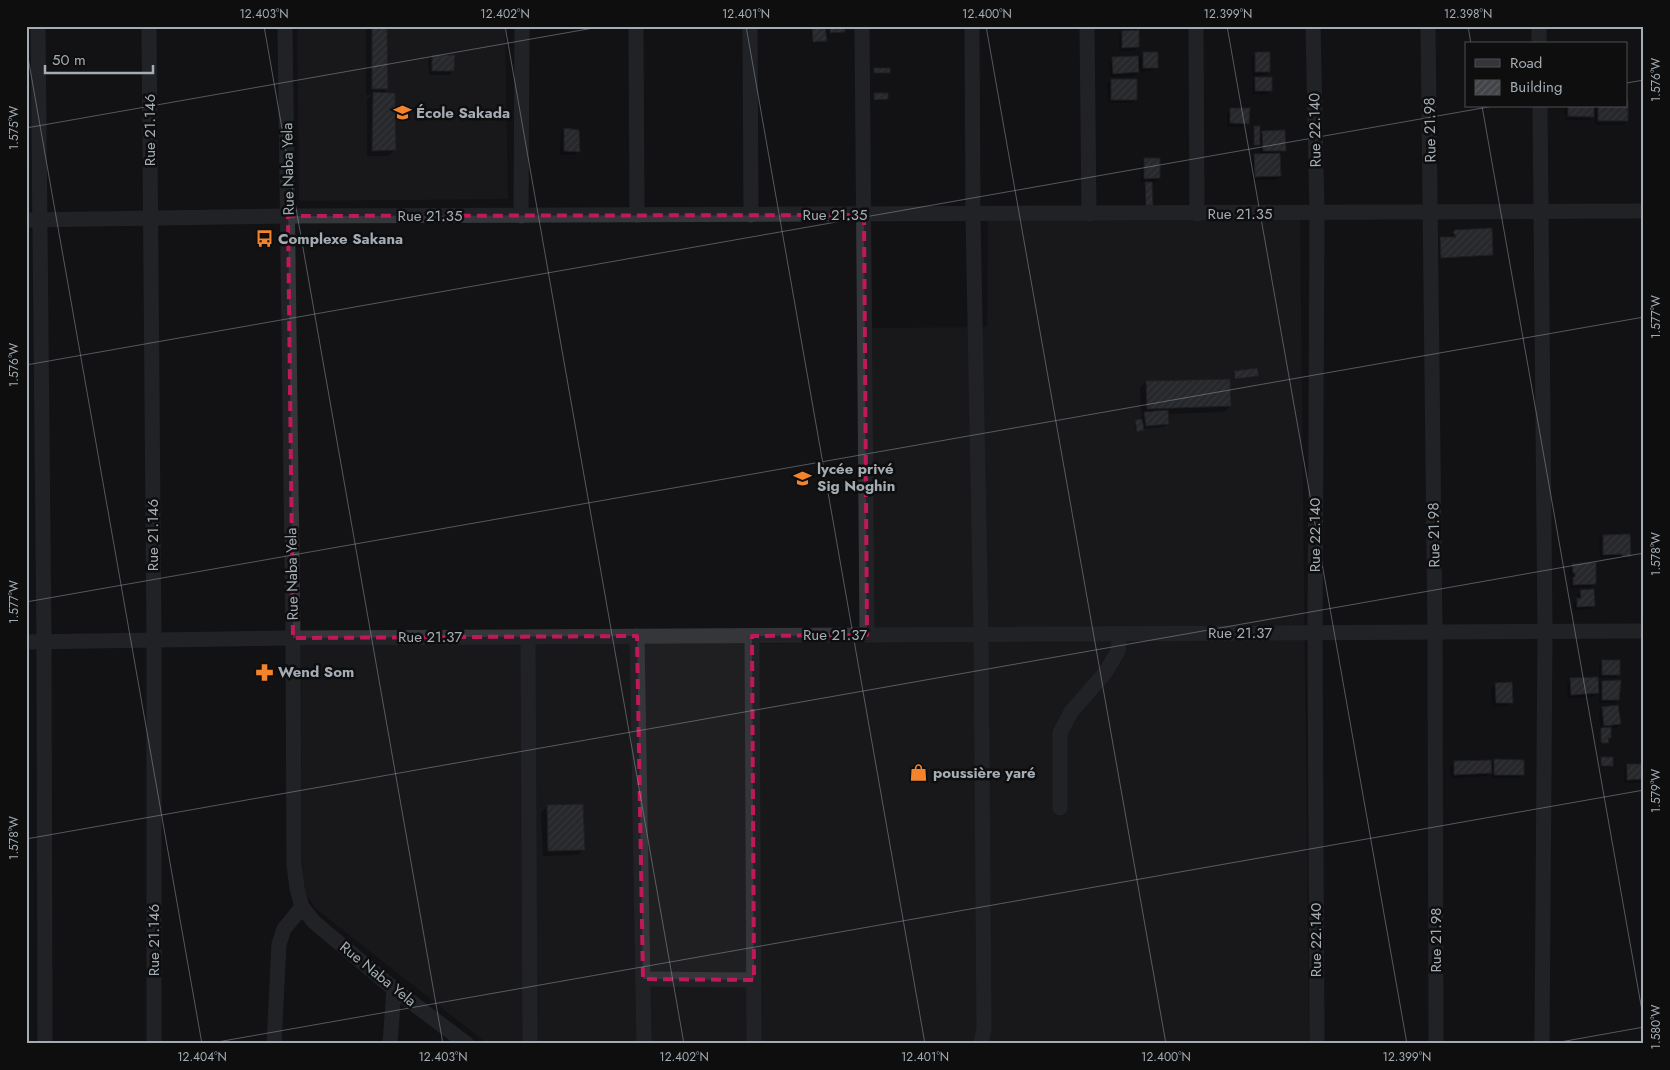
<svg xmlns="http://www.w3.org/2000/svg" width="1670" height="1070" viewBox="0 0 1670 1070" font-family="Jost,sans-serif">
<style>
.built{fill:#1f1f22}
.shadow{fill:#0007}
.building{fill:url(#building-hatch);stroke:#2d2e31}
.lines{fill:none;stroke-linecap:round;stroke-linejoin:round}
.minor{stroke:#34363a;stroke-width:15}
.marked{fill:none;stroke:#c2185b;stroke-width:4;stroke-dasharray:10 6;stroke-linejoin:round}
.ticks{fill:none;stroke:#a4adb5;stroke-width:1;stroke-opacity:0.45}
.labels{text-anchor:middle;stroke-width:5;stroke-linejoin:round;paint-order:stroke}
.poi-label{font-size:15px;font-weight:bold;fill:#a4adb5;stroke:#0e0e0f;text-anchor:start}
.street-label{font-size:15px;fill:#a4adb5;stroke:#0e0e0f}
.neatline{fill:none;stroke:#a4adb5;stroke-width:2}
.ticks-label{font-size:12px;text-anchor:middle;fill:#a4adb5}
</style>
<defs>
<pattern id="building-hatch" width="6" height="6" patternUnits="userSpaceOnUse" patternTransform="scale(1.25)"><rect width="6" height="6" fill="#424448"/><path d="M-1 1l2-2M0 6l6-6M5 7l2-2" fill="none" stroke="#5a5c60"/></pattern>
</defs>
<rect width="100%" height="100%" fill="#131315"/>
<!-- built -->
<g class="built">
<polygon points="297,26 505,26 508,199 299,201"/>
<polygon points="1300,216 1309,1044 760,1044 759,644 872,642 871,328 987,327 988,221"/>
<polygon points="746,640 748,1044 488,1044 316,909 307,896 303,881 302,859 301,646"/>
</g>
<!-- shadow -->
<g class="shadow">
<polygon points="366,26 386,26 387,89 382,94 395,150 388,156 367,156 367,99 372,95 366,95"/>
<polygon points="830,28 844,32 842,33 829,34"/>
<polygon points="812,29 826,40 812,43 811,30"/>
<polygon points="1122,32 1138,47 1134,51 1119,51 1119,36"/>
<polygon points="1256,53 1269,72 1265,75 1252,76 1252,57"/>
<polygon points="1143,54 1157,67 1153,71 1140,72 1140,70 1134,76 1110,77 1109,62 1113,59 1137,60"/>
<polygon points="432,56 453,71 449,75 429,75 428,60"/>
<polygon points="875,69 889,72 887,74 873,74"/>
<polygon points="1256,78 1270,91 1266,94 1252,94 1252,82"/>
<polygon points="1111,80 1136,99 1132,103 1108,103 1107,84"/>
<polygon points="875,94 886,99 885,100 873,101"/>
<polygon points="1566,106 1626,106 1627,121 1623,125 1595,125 1595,114 1589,120 1565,120 1565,118 1591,118 1591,115 1565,115 1564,108"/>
<polygon points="1231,109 1248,123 1244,127 1227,127 1227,113"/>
<polygon points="1254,127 1259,136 1263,132 1285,150 1279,154 1280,176 1276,180 1251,180 1251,159 1255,155 1260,155 1259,144 1253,146 1253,129"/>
<polygon points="565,130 579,151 575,155 560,155 561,134"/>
<polygon points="1145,160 1159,178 1155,182 1151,182 1151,205 1150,206 1145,207 1144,185 1147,182 1141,182 1141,163"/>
<polygon points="1456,231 1492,254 1491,256 1440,258 1439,240 1440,238 1455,238 1453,234"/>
<polygon points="1235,372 1257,375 1234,380 1233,373"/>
<polygon points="1146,382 1230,406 1224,412 1167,414 1168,423 1164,427 1143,429 1136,432 1134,423 1141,420 1141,417 1144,414 1141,414 1140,388"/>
<polygon points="1603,536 1630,556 1626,560 1618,560 1618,558 1600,558 1599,540"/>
<polygon points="1573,565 1595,583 1591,587 1570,588 1571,576 1569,576 1569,569"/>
<polygon points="1581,591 1594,606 1590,609 1574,610 1573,604 1577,600 1577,595"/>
<polygon points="1603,661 1619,674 1615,678 1597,678 1598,687 1602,682 1618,699 1614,703 1599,703 1599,692 1594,697 1568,698 1567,683 1571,679 1599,678 1599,665"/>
<polygon points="1495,684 1512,702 1508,706 1492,707 1491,688"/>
<polygon points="1602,708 1619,724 1616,728 1610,728 1610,738 1607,739 1607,742 1600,744 1601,729 1598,712"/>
<polygon points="1602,758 1612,765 1610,767 1600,767 1600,760"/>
<polygon points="1495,761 1523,774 1519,778 1491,778 1491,772 1487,776 1451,778 1450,766 1454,763 1490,765"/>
<polygon points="1628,765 1644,765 1644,780 1641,783 1624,783 1624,769"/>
<polygon points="547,806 584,849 578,855 543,856 541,813"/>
</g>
<!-- building -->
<g class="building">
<polygon points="372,26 387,26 388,89 372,89"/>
<polygon points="825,26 827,41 813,42 812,28"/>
<polygon points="830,27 845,27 845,32 830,33"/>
<polygon points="1139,30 1139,47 1122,48 1122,31"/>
<rect x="1143" y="52" width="15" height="16"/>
<rect x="1255" y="52" width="15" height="20"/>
<polygon points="432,55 455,55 454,71 432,71"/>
<polygon points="1138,56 1139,72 1113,74 1112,57"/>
<rect x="874" y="68" width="16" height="5"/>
<rect x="1255" y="77" width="17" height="14"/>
<rect x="1111" y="79" width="26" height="21"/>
<polygon points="373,92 395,93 396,150 372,151"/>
<polygon points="874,93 888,93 888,99 874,100"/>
<polygon points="1626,100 1628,100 1628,121 1598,121 1598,106 1626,106"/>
<polygon points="1568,106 1594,106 1594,117 1568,116"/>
<polygon points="1230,108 1250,108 1249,124 1230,123"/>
<rect x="1254" y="126" width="6" height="19"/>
<polygon points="564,128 579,130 580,152 564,151"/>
<polygon points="1285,130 1286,151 1263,151 1262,131"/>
<polygon points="1280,153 1281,176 1255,177 1254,154"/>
<polygon points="1144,158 1160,158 1160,178 1144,179"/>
<polygon points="1145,182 1152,182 1153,205 1146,206"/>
<polygon points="1492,228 1493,255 1441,258 1440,237 1456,237 1453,232 1455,230"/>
<polygon points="1257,368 1259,376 1235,379 1234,371"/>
<polygon points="1230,379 1231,406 1147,409 1146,381"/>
<polygon points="1168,410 1169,424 1146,426 1144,412"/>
<polygon points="1142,419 1144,430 1137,432 1135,420"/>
<polygon points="1630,534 1631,556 1622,556 1622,554 1603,555 1603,535"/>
<polygon points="1596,562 1596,584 1573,585 1573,577 1575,577 1575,573 1573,573 1572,564"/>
<polygon points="1594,589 1595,606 1577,607 1577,598 1581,598 1580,590"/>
<rect x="1602" y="660" width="18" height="15"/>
<polygon points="1598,677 1599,693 1571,695 1570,678"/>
<polygon points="1621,680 1619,700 1602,700 1602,681"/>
<polygon points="1512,682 1513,703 1496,703 1495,683"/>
<polygon points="1618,705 1621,724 1604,726 1602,707"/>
<polygon points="1611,727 1611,738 1608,738 1609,743 1601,743 1601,728"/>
<rect x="1601" y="757" width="12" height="9"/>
<polygon points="1494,759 1524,760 1524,775 1494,775"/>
<polygon points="1491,760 1492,773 1454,775 1454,761"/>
<polygon points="1627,764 1644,764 1644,779 1627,780"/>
<polygon points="583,804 585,850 548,851 547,805"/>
</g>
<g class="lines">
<!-- minor -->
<g class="minor">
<polyline points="38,26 44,642 45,1044"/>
<polyline points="149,26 154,640 154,1044"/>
<polyline points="285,26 293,638 294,865 297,888 302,907 314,922 394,989 467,1044"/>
<polyline points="636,26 637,215"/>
<polyline points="750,26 751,215"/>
<polyline points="862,26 867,635"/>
<polyline points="972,26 973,215 981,634 984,1028 981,1044"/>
<polyline points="1087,26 1089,214"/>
<polyline points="1196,26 1197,214"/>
<polyline points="1313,26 1317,213 1315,633 1317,1044"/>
<polyline points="1428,26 1435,632 1436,1044"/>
<polyline points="1539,26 1539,44"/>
<polyline points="1540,106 1545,632 1542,1044"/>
<polyline points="521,216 522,26"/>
<polyline points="26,220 288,216 1644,211"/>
<polyline points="637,636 644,1044"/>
<polyline points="752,636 754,1044"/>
<polyline points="528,637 530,1044"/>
<polyline points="26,642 293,638 1644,631"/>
<polyline points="1060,808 1060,733 1071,712 1105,673 1118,651 1120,634"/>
<polyline points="643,979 754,980"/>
<polyline points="274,1044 279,944 284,929 302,907"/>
<polyline points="390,1044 394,989"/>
</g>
</g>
<!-- marked area -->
<path d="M0 0H1670V1070H0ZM864 215 867 635 752 636 754 980 643 979 637 636 293 638 288 216Z" fill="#131315" fill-opacity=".55" fill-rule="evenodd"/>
<path class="marked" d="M864 215 867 635 752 636 754 980 643 979 637 636 293 638 288 216Z"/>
<!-- ticks -->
<path class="ticks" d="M264 26 443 1044M505 26 684 1044M746 26 925 1044M986 26 1166 1044M1227 26 1407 1044M1468 26 1471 44M26 46 202 1044M1626 83 1644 80M1482 106 1644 1022M26 128 605 26M26 365 1494 106M26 602 1644 317M26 839 1644 553M206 1044 1644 790M1549 1044 1644 1027"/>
<!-- icons -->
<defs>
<symbol id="school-bare" viewBox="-9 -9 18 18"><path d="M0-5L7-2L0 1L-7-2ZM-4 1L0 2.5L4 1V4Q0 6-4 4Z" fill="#f4842c" stroke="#0e0e0f" stroke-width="2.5" paint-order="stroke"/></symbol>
<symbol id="bus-bare" viewBox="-9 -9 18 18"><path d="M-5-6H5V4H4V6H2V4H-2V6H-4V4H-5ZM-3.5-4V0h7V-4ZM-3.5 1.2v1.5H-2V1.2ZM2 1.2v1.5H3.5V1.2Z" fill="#f4842c" stroke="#0e0e0f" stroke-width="2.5" paint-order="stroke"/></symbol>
<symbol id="pharmacy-bare" viewBox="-9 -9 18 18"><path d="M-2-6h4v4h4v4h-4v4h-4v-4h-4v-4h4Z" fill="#f4842c" stroke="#0e0e0f" stroke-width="2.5" paint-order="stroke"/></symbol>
<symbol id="shop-bare" viewBox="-9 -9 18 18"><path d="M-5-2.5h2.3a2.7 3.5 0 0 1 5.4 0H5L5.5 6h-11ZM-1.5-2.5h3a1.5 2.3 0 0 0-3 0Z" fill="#f4842c" stroke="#0e0e0f" stroke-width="2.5" paint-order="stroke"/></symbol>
</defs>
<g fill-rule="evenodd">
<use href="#school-bare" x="390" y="100" width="25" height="25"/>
<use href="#bus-bare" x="252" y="226" width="25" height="25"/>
<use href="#school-bare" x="790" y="466" width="25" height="25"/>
<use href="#pharmacy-bare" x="252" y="660" width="25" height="25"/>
<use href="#shop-bare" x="906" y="760" width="25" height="25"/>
</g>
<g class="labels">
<!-- poi labels -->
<g class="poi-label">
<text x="416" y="118">École Sakada</text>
<text x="278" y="244">Complexe Sakana</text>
<text x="817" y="474">lycée privé<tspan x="817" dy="17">Sig Noghin</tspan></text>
<text x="278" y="677">Wend Som</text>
<text x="933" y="778">poussière yaré</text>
</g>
<!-- street labels -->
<g class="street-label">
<text transform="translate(150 130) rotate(-90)" y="5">Rue 21.146</text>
<text transform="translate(1315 130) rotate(-91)" y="5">Rue 22.140</text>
<text transform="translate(1430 130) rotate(-91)" y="5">Rue 21.98</text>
<text transform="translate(288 169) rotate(-91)" y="5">Rue Naba Yela</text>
<text x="1240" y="219">Rue 21.35</text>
<text x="835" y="220">Rue 21.35</text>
<text x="430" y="221">Rue 21.35</text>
<text transform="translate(153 535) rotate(-90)" y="5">Rue 21.146</text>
<text transform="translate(1315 535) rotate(-90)" y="5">Rue 22.140</text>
<text transform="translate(1434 535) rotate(-91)" y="5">Rue 21.98</text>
<text transform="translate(292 574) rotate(-91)" y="5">Rue Naba Yela</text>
<text x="1240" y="638">Rue 21.37</text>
<text x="835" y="640">Rue 21.37</text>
<text x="430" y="642">Rue 21.37</text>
<text transform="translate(154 940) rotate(-90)" y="5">Rue 21.146</text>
<text transform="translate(1316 940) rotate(-90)" y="5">Rue 22.140</text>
<text transform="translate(1436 940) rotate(-90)" y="5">Rue 21.98</text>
<text transform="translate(378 974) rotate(39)" y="5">Rue Naba Yela</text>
</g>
</g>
<!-- border -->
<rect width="1670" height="1070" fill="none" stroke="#0e0e0f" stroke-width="55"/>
<!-- legend -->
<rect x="1465" y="42" width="162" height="65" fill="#0e0e0f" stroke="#4a4e51"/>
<rect x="1475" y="59" width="25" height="8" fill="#34363a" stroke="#4a4e51"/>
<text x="1510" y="68" font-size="15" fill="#a4adb5">Road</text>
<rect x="1475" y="80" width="25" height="15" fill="url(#building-hatch)" stroke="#4a4e51"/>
<text x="1510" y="92" font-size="15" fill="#a4adb5">Building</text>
<!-- scale -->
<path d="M45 65v8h108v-8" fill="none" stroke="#a4adb5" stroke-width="2.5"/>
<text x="52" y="65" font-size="15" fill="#a4adb5" stroke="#0e0e0f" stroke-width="4" paint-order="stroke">50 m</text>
<rect x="28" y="28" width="1614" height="1014" class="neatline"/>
<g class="ticks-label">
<text x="264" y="18">12.403°N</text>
<text x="505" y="18">12.402°N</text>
<text x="746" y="18">12.401°N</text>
<text x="987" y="18">12.400°N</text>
<text x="1228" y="18">12.399°N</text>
<text x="1468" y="18">12.398°N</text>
<text transform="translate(1656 80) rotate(-90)" y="4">1.576°W</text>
<text transform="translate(14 128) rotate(-90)" y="4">1.575°W</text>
<text transform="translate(1656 317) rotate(-90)" y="4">1.577°W</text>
<text transform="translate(14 365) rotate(-90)" y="4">1.576°W</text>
<text transform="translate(1656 554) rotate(-90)" y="4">1.578°W</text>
<text transform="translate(14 602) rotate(-90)" y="4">1.577°W</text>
<text transform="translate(1656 791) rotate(-90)" y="4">1.579°W</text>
<text transform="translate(14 838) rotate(-90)" y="4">1.578°W</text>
<text transform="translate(1656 1027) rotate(-90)" y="4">1.580°W</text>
<text x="202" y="1061">12.404°N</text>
<text x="443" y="1061">12.403°N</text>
<text x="684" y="1061">12.402°N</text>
<text x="925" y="1061">12.401°N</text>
<text x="1166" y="1061">12.400°N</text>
<text x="1407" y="1061">12.399°N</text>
</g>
</svg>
